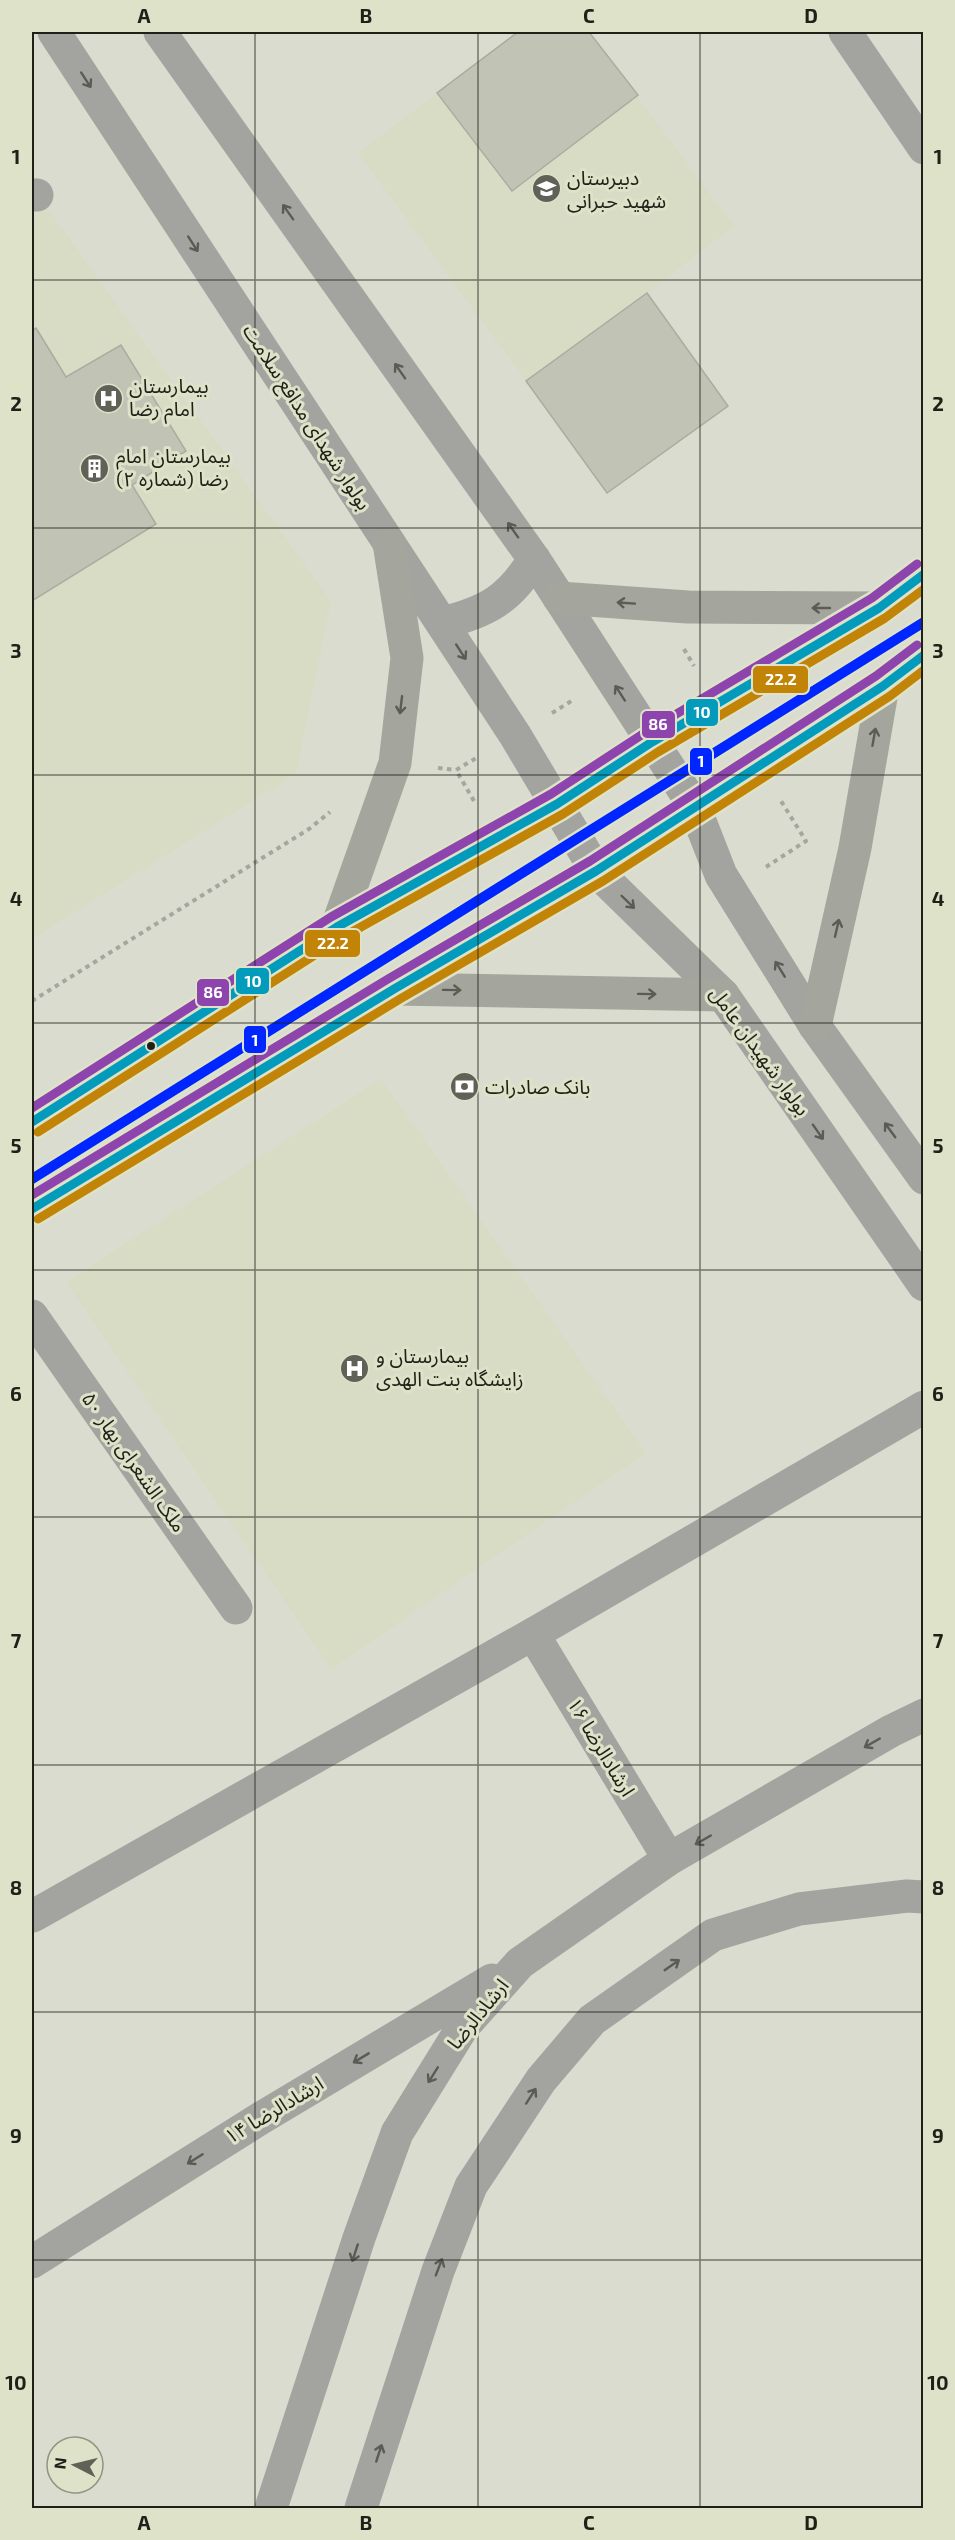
<svg xmlns="http://www.w3.org/2000/svg" width="955" height="2540" viewBox="0 0 955 2540" font-family="'Exo 2','Noto Sans Arabic',sans-serif">
<style>
.built{fill:#d8dcc4}
.building{fill:#c1c4b5;stroke:#aaaca1;stroke-width:1.5}
.lines{fill:none;stroke-linecap:round;stroke-linejoin:round}
.path{stroke:#a4a6a0;stroke-width:4;stroke-dasharray:4.5 4.5;stroke-linecap:butt}
.minor{stroke:#a3a49f;stroke-width:33}
.major{stroke:#a4a59d;stroke-width:33}
.bus-1-casing{stroke:#dee2c9;stroke-width:14}
.bus-2-casing{stroke:#dee2c9;stroke-width:14}
.bus-3-casing{stroke:#dee2c9;stroke-width:14}
.bus-1{stroke:#039bbc;stroke-width:9}
.bus-2{stroke:#c18406;stroke-width:9}
.bus-3{stroke:#8e44ad;stroke-width:9}
.rail-1-casing{stroke:#dee2c9;stroke-width:15}
.rail-1{stroke:#0026ff;stroke-width:10}
.oneway{stroke:#5a5b54}
.oneway2{stroke:#5b5c53}
.grid{fill:none;stroke:#1f2017;stroke-width:1.5;stroke-opacity:0.55}
.bus-dot{fill:#1f2017;stroke:#dee2c9;stroke-width:2}
.labels{text-anchor:middle;stroke-width:6;stroke-linejoin:round;paint-order:stroke}
.poi-label{font-size:20px;fill:#1f2017;stroke:#dee2c9;text-anchor:start}
.street-label{font-size:20px;fill:#1f2017;stroke:#dee2c9}
.line-badge{stroke:#dee2c9;stroke-width:2}
.badge-label{font-size:16px;text-anchor:middle;font-weight:bold;fill:#fff}
.neatline{fill:none;stroke:#1f2017;stroke-width:2}
.grid-label{font-size:20px;text-anchor:middle;font-weight:bold;fill:#1f2017}
</style>
<rect width="100%" height="100%" fill="#dadccf"/>
<!-- built -->
<g class="built">
<polygon points="518,32 589,32 734,226 647,293 526,381 358,153"/>
<polygon points="32,187 331,601 296,774 32,939"/>
<polygon points="381,1079 646,1453 331,1669 66,1282"/>
</g>
<!-- building -->
<g class="building">
<polygon points="518,32 589,32 638,95 512,191 437,93"/>
<polygon points="647,293 728,406 607,493 526,381"/>
<polygon points="36,328 66,377 121,345 186,451 132,485 156,524 32,601 32,331"/>
</g>
<g class="lines">
<!-- path -->
<g class="path">
<polyline points="684,649 694,666"/>
<polyline points="552,713 573,700"/>
<polyline points="438,768 456,770"/>
<polyline points="474,801 456,770 478,757"/>
<polyline points="766,867 806,841 781,801"/>
<polyline points="32,1001 309,829 330,812"/>
</g>
<!-- minor -->
<g class="minor">
<polyline points="54,32 515,735 596,871 723,995 924,1285"/>
<polyline points="160,32 534,559 694,806 721,875 815,1026 924,1178"/>
<polyline points="845,32 924,148"/>
<polyline points="32,195 37,195"/>
<path d="M442 623C487 612 510 599 534 559"/>
<polyline points="32,1316 236,1608"/>
<polyline points="533,1634 669,1859"/>
<polyline points="33,1916 533,1634 924,1407"/>
<polyline points="32,2262 261,2118 492,1980"/>
<polyline points="271,2508 359,2238 397,2133 462,2028 520,1963 669,1859 891,1731 924,1715"/>
<polyline points="361,2508 438,2271 471,2186 541,2080 592,2020 713,1935 799,1909 907,1896 924,1897"/>
</g>
<!-- major -->
<g class="major">
<polyline points="559,598 688,607 879,608"/>
<polyline points="337,927 395,763 407,658 389,543"/>
<polyline points="394,989 723,995"/>
<polyline points="815,1026 855,848 883,686"/>
<polyline points="32,1122 337,927 557,804 652,742 879,608 924,574"/>
<polyline points="32,1209 394,989 596,871 883,686 924,655"/>
</g>
<defs>
<g id="bus-1">
<polyline points="32,1122 337,927 557,804 652,742 879,608 924,574"/>
<polyline points="32,1209 394,989 596,871 883,686 924,655"/>
</g>
<g id="bus-2">
<polyline points="38,1132 343,937 563,814 658,752 885,618 924,589"/>
<polyline points="38,1219 400,999 603,881 890,696 924,670"/>
</g>
<g id="bus-3">
<polyline points="32,1108 331,917 551,794 646,732 872,598 917,564"/>
<polyline points="32,1195 388,979 590,861 876,676 917,645"/>
</g>
</defs>
<!-- bus-1 casing -->
<use href="#bus-1" class="bus-1-casing"/>
<!-- bus-2 casing -->
<use href="#bus-2" class="bus-2-casing"/>
<!-- bus-3 casing -->
<use href="#bus-3" class="bus-3-casing"/>
<!-- bus-1 -->
<use href="#bus-1" class="bus-1"/>
<!-- bus-2 -->
<use href="#bus-2" class="bus-2"/>
<!-- bus-3 -->
<use href="#bus-3" class="bus-3"/>
<defs>
<polyline id="rail-1" points="32,1179 924,622"/>
</defs>
<!-- rail-1 casing -->
<use href="#rail-1" class="rail-1-casing"/>
<!-- rail-1 -->
<use href="#rail-1" class="rail-1"/>
</g>
<!-- one-way arrows -->
<defs><path id="oneway-shaft" d="M-6 0H5M1.5-3L5.5 0L1.5 3" fill="none" stroke-width="1.6" stroke-linecap="round" stroke-linejoin="round" transform="scale(1.5)"/></defs>
<g class="oneway">
<use href="#oneway-shaft" transform="translate(86 80) rotate(57)"/>
<use href="#oneway-shaft" transform="translate(288 212) rotate(-125)"/>
<use href="#oneway-shaft" transform="translate(193 244) rotate(57)"/>
<use href="#oneway-shaft" transform="translate(400 371) rotate(-125)"/>
<use href="#oneway-shaft" transform="translate(513 530) rotate(-125)"/>
<use href="#oneway-shaft" transform="translate(461 652) rotate(57)"/>
<use href="#oneway-shaft" transform="translate(620 693) rotate(-123)"/>
<use href="#oneway-shaft" transform="translate(628 902) rotate(44)"/>
<use href="#oneway-shaft" transform="translate(780 969) rotate(-122)"/>
<use href="#oneway-shaft" transform="translate(890 1130) rotate(-126)"/>
<use href="#oneway-shaft" transform="translate(818 1132) rotate(55)"/>
<use href="#oneway-shaft" transform="translate(872 1743) rotate(150)"/>
<use href="#oneway-shaft" transform="translate(703 1840) rotate(150)"/>
<use href="#oneway-shaft" transform="translate(672 1965) rotate(-35)"/>
<use href="#oneway-shaft" transform="translate(361 2058) rotate(149)"/>
<use href="#oneway-shaft" transform="translate(433 2075) rotate(122)"/>
<use href="#oneway-shaft" transform="translate(531 2096) rotate(-57)"/>
<use href="#oneway-shaft" transform="translate(195 2159) rotate(148)"/>
<use href="#oneway-shaft" transform="translate(355 2253) rotate(108)"/>
<use href="#oneway-shaft" transform="translate(439 2267) rotate(-69)"/>
<use href="#oneway-shaft" transform="translate(379 2453) rotate(-72)"/>
</g>
<g class="oneway2">
<use href="#oneway-shaft" transform="translate(626 603) rotate(-176)"/>
<use href="#oneway-shaft" transform="translate(821 608) rotate(-180)"/>
<use href="#oneway-shaft" transform="translate(401 705) rotate(97)"/>
<use href="#oneway-shaft" transform="translate(874 737) rotate(-80)"/>
<use href="#oneway-shaft" transform="translate(837 928) rotate(-77)"/>
<use href="#oneway-shaft" transform="translate(452 990) rotate(1)"/>
<use href="#oneway-shaft" transform="translate(647 994) rotate(1)"/>
</g>
<!-- grid -->
<path class="grid" d="M255 32V2508M478 32V2508M700 32V2508M32 280H924M32 528H924M32 775H924M32 1023H924M32 1270H924M32 1517H924M32 1765H924M32 2012H924M32 2260H924"/>
<!-- icons -->
<defs>
<symbol id="school-disc" viewBox="-11 -11 22 22"><circle r="9.5" fill="#606257" stroke="#dee2c9"/><path d="M0-5L7-2L0 1L-7-2ZM-4 1L0 2.5L4 1V4Q0 6-4 4Z" fill="#fff"/></symbol>
<symbol id="hospital-disc" viewBox="-11 -11 22 22"><circle r="9.5" fill="#606257" stroke="#dee2c9"/><path d="M-5-5h3v3.5h4V-5h3V5h-3V1.5h-4V5h-3Z" fill="#fff"/></symbol>
<symbol id="building-disc" viewBox="-11 -11 22 22"><circle r="9.5" fill="#606257" stroke="#dee2c9"/><path d="M-4-6H4V6H1V3H-1V6H-4ZM-2.5-4.3h1.7v1.8h-1.7ZM.8-4.3h1.7v1.8H.8ZM-2.5-1h1.7V.8h-1.7ZM.8-1h1.7V.8H.8Z" fill="#fff"/></symbol>
<symbol id="bank-disc" viewBox="-11 -11 22 22"><circle r="9.5" fill="#606257" stroke="#dee2c9"/><path d="M-6-4H6V4H-6ZM0-2.3a2.3 2.3 0 1 0 0 4.6a2.3 2.3 0 1 0 0-4.6Z" fill="#fff"/></symbol>
</defs>
<g fill-rule="evenodd">
<use href="#school-disc" x="530" y="172" width="33" height="33"/>
<use href="#hospital-disc" x="92" y="382" width="33" height="33"/>
<use href="#building-disc" x="78" y="452" width="33" height="33"/>
<use href="#bank-disc" x="448" y="1070" width="33" height="33"/>
<use href="#hospital-disc" x="338" y="1352" width="33" height="33"/>
</g>
<!-- markers -->
<circle class="bus-dot" cx="151" cy="1046" r="5"/>
<g class="labels">
<!-- poi labels -->
<g class="poi-label">
<text x="567" y="185">دبیرستان<tspan x="567" dy="23">شهید حبرانی</tspan></text>
<text x="129" y="393">بیمارستان<tspan x="129" dy="23">امام رضا</tspan></text>
<text x="116" y="463">بیمارستان امام<tspan x="116" dy="23">رضا (شماره ۲)</tspan></text>
<text x="485" y="1094">بانک صادرات</text>
<text x="376" y="1363">بیمارستان و<tspan x="376" dy="23">زایشگاه بنت الهدی</tspan></text>
</g>
<!-- street labels -->
<g class="street-label">
<text transform="translate(307 417) rotate(57)" y="7">بولوار شهدای مدافع سلامت</text>
<text transform="translate(760 1051) rotate(54)" y="7">بولوار شهیدان عامل</text>
<text transform="translate(134 1462) rotate(55)" y="7">ملک الشعرای بهار ۵۰</text>
<text transform="translate(601 1747) rotate(59)" y="7">ارشادالرضا ۱۶</text>
<text transform="translate(478 2014) rotate(-51)" y="7">ارشادالرضا</text>
<text transform="translate(274 2110) rotate(-31)" y="7">ارشادالرضا ۱۴</text>
</g>
</g>
<g class="line-badge">
<rect x="752" y="665" width="57" height="29" rx="6" fill="#c18406"/>
<rect x="685" y="698" width="34" height="29" rx="6" fill="#039bbc"/>
<rect x="641" y="710" width="35" height="29" rx="6" fill="#8e44ad"/>
<rect x="689" y="747" width="24" height="29" rx="6" fill="#0026ff"/>
<rect x="304" y="929" width="57" height="29" rx="6" fill="#c18406"/>
<rect x="235" y="967" width="35" height="28" rx="6" fill="#039bbc"/>
<rect x="196" y="978" width="34" height="29" rx="6" fill="#8e44ad"/>
<rect x="243" y="1025" width="24" height="29" rx="6" fill="#0026ff"/>
</g>
<g class="badge-label">
<text x="781" y="685">22.2</text>
<text x="702" y="718">10</text>
<text x="658" y="730">86</text>
<text x="701" y="767">1</text>
<text x="333" y="949">22.2</text>
<text x="253" y="987">10</text>
<text x="213" y="998">86</text>
<text x="255" y="1046">1</text>
</g>
<!-- border -->
<rect width="955" height="2540" fill="none" stroke="#dee2c9" stroke-width="66"/>
<!-- north arrow -->
<g transform="translate(75 2465) rotate(277)"><circle r="28" fill="#dee2c9" stroke="#929482" stroke-width="1.5"/>
<path d="M0-4.5L10 22L0 15L-10 22Z" fill="#606257"/>
<text y="-9" font-size="16" font-weight="bold" text-anchor="middle" fill="#1f2017">N</text>
</g>
<rect x="33" y="33" width="889" height="2474" class="neatline"/>
<g class="grid-label">
<text x="144" y="23">A</text>
<text x="366" y="23">B</text>
<text x="589" y="23">C</text>
<text x="811" y="23">D</text>
<text x="16" y="164">1</text>
<text x="938" y="164">1</text>
<text x="16" y="411">2</text>
<text x="938" y="411">2</text>
<text x="16" y="658">3</text>
<text x="938" y="658">3</text>
<text x="16" y="906">4</text>
<text x="938" y="906">4</text>
<text x="16" y="1153">5</text>
<text x="938" y="1153">5</text>
<text x="16" y="1401">6</text>
<text x="938" y="1401">6</text>
<text x="16" y="1648">7</text>
<text x="938" y="1648">7</text>
<text x="16" y="1895">8</text>
<text x="938" y="1895">8</text>
<text x="16" y="2143">9</text>
<text x="938" y="2143">9</text>
<text x="16" y="2390">10</text>
<text x="938" y="2390">10</text>
<text x="144" y="2530">A</text>
<text x="366" y="2530">B</text>
<text x="589" y="2530">C</text>
<text x="811" y="2530">D</text>
</g>
</svg>
